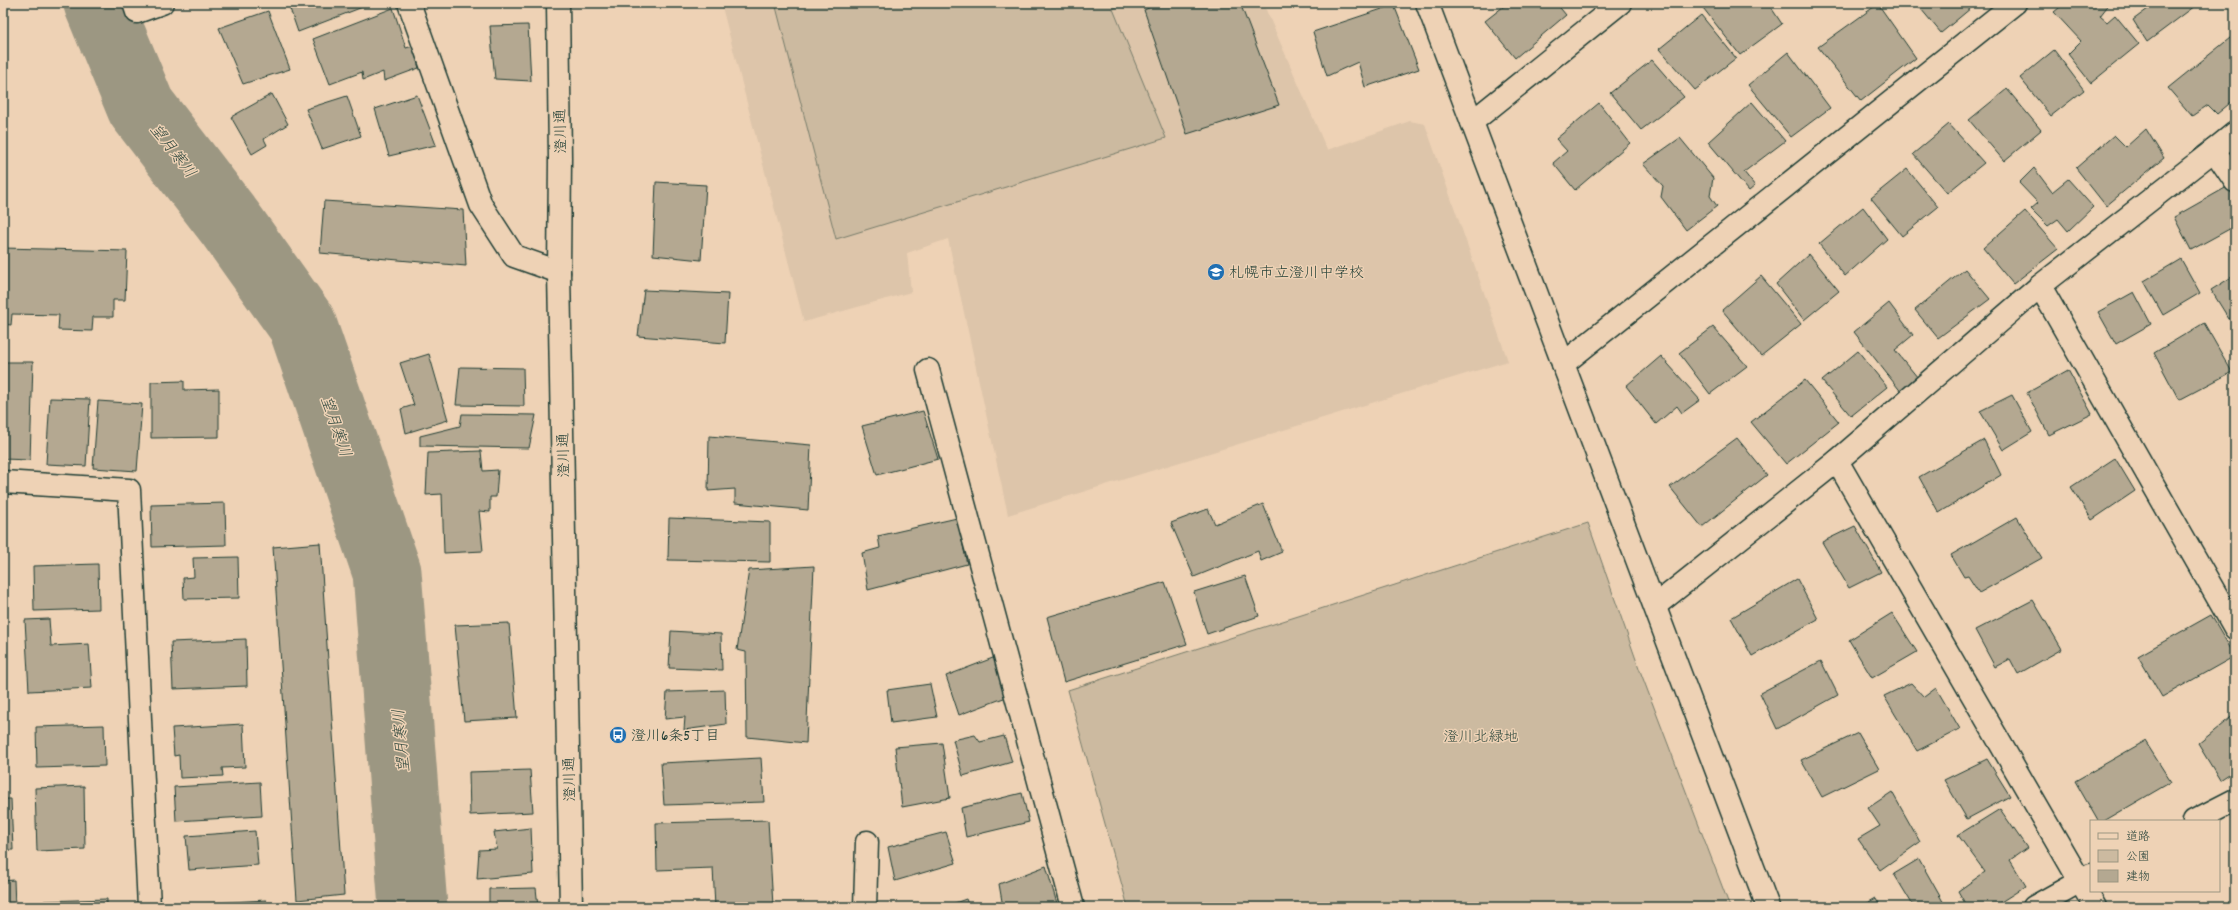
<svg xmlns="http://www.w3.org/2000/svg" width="2238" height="910" viewBox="0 0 2238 910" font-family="Dekko,'Klee One',sans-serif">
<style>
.built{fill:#ddc5aa}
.green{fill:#ccbaa0;stroke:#767c6a}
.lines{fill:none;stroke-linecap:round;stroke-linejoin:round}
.river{stroke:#9c9782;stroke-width:69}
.building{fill:#b4a891;stroke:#1f3d34}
.minor-casing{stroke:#1f3d34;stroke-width:25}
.minor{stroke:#eed2b5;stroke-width:22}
.labels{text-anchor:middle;stroke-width:3;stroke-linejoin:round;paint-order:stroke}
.street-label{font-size:15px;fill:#1f3d34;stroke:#eed2b5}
.poi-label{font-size:15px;fill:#1f3d34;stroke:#eed2b5;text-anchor:start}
.park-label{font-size:15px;fill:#304a3f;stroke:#eed2b5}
.water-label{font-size:16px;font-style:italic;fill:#324a40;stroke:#eed2b5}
</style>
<rect width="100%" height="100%" fill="#eed2b5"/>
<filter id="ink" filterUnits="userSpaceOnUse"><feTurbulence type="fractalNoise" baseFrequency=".025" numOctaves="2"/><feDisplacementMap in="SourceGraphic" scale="8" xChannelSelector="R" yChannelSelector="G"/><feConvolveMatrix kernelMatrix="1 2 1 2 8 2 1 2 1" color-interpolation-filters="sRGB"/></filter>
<g filter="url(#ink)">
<!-- built -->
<polygon class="built" points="721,3 1263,3 1327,150 1410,121 1425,124 1508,361 1008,515 948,239 907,253 911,292 804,322"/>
<!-- green -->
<g class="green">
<polygon points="775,3 1125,3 1113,9 1166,138 836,239"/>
<polygon points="1588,523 1639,668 1730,907 1128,907 1068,690"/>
</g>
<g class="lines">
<!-- river -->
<polyline class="river" points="98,3 141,107 230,223 302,324 387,572 413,907"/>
</g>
<!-- building -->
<g class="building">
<polygon points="288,3 373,3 298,32"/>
<polygon points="1160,3 1240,3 1279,105 1187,134 1144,10"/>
<polygon points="1508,3 1556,3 1566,15 1515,58 1485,21"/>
<polygon points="1768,3 1782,24 1740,55 1700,4"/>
<polygon points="1916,3 1977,3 1941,33"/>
<polygon points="2065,3 2110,3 2100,16 2107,22 2115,15 2139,44 2091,83 2068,54 2081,41 2054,12"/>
<polygon points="2156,3 2199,3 2147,42 2133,20"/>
<polygon points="1878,4 1916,58 1861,101 1818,47"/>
<polygon points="1394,5 1419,69 1365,87 1358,62 1327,76 1313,32"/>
<polygon points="393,8 406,48 413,46 419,68 384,81 383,72 363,80 362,72 330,84 313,39"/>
<polygon points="268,11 290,69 243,84 219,28"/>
<polygon points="1701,15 1736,58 1695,90 1659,49"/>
<polygon points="528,25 531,81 495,79 490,26"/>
<polygon points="2235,34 2235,99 2217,114 2208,105 2192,116 2168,88"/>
<polygon points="2054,50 2084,90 2051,116 2020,78"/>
<polygon points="1788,52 1830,108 1791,137 1748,85"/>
<polygon points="1652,60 1684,97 1641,130 1610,93"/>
<polygon points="2007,89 2041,130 2004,161 1969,120"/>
<polygon points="272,94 288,124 264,139 267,145 252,154 231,117"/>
<polygon points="417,95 436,145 389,156 375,109"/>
<polygon points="347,96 361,136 322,149 306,109"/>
<polygon points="1752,102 1785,141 1744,172 1755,186 1749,191 1708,142"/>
<polygon points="1599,103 1630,143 1575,190 1553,163 1567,151 1556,139"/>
<polygon points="1949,124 1984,163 1947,193 1913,154"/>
<polygon points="2146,129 2164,158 2106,206 2076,168 2114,135 2126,147"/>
<polygon points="1680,138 1713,178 1710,196 1717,206 1686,230 1661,197 1663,186 1643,164"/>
<polygon points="2034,168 2052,192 2068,179 2093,207 2068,231 2058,219 2048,226 2031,209 2038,203 2019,183"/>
<polygon points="1907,169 1938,207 1902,236 1871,198"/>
<polygon points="656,182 706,185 701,260 653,255"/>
<polygon points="2234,183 2235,226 2191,250 2174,217"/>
<polygon points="324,201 463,210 466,266 320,253"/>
<polygon points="1863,207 1887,239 1845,276 1819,244"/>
<polygon points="2025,211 2058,249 2013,284 1983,248"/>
<polygon points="3,248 127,251 125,300 113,300 113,317 93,317 92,331 58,330 59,315 12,314 11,325 3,324"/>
<polygon points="1809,254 1839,291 1804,320 1776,284"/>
<polygon points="2181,259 2200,293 2163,315 2144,281"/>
<polygon points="1965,269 1990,299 1938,338 1915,310"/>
<polygon points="2235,275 2235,315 2229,319 2211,290"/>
<polygon points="1761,276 1801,324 1761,356 1722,310"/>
<polygon points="644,290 728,294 725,343 638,336"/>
<polygon points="2134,292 2151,324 2116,344 2098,312"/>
<polygon points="1889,303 1913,335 1895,350 1918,378 1902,393 1854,332"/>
<polygon points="2204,323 2232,372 2179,400 2154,353"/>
<polygon points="1713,327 1747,366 1710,394 1679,353"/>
<polygon points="1858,351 1887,387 1851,416 1822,381"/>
<polygon points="429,354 448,420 406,433 401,409 414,405 400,363"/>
<polygon points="1661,356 1700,400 1682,413 1677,406 1656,424 1626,386"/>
<polygon points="3,362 33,362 30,460 3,459"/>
<polygon points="460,367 523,368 524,406 456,405"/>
<polygon points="2068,370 2092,414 2049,435 2027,393"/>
<polygon points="1805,380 1839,422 1786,464 1751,422"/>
<polygon points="184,381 184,390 219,389 219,437 151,438 151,382"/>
<polygon points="2012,395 2032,432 2003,450 1980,411"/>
<polygon points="50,398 90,399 86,466 46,464"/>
<polygon points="98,401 142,404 137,471 93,468"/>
<polygon points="923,411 938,459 877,475 862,426"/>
<polygon points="462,414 536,415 529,448 420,446 420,436 460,426"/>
<polygon points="709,436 811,445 808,510 735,503 735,489 708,491"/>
<polygon points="1737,438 1767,475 1702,527 1670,487"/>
<polygon points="1984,440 2001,475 1939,513 1919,477"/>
<polygon points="481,451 483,471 498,470 496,497 490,497 490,512 479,511 483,551 444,553 442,494 426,495 428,453"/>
<polygon points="2115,458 2135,491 2092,520 2071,487"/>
<polygon points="225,503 226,545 152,547 151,505"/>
<polygon points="1263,504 1282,552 1261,561 1258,551 1194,577 1171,523 1208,509 1215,524"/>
<polygon points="2017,517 2042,558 1979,593 1968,576 1964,577 1951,555"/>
<polygon points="669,518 770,522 770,562 668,560"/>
<polygon points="957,518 967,564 868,590 862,553 880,548 878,536"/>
<polygon points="1855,526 1881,572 1849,588 1822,542"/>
<polygon points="3,535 5,535 6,594 3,594"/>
<polygon points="320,543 344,895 297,900 273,547"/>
<polygon points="238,557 239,598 184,599 183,578 194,577 193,558"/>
<polygon points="98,564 99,609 34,611 33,566"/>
<polygon points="814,566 806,743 747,737 746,652 737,650 749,570"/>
<polygon points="1245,576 1259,616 1207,634 1194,592"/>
<polygon points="1797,579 1818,619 1752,656 1731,618"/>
<polygon points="1165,582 1187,644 1064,682 1047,617"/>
<polygon points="2033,600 2062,649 2018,674 2010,659 1995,667 1975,630"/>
<polygon points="1892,613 1917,652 1872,678 1849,640"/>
<polygon points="2211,615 2235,656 2162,697 2138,656"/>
<polygon points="49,619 51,646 89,644 92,688 29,691 25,620"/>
<polygon points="509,623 517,718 464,721 455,625"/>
<polygon points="671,631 721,634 722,670 669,668"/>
<polygon points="246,639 247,686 173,689 171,642"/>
<polygon points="998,656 1009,696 959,715 946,676"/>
<polygon points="1821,661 1838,695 1777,729 1760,693"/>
<polygon points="1911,683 1924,697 1936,688 1960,729 1917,751 1884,696"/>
<polygon points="930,684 937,717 891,723 887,690"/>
<polygon points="725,690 726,724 684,730 685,717 665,719 667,692"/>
<polygon points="2235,714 2235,770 2220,780 2198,744"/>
<polygon points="243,724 245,767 222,768 223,776 180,778 179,755 174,756 172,728"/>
<polygon points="104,725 105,766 37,768 36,727"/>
<polygon points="1858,733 1879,769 1822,797 1801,760"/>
<polygon points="975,735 980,742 1004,736 1012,762 963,776 953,740"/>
<polygon points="2145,741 2171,782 2104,821 2098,821 2075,781"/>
<polygon points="942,743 950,798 902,807 895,747"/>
<polygon points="761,758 764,802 664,805 661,763"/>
<polygon points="1987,759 2010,796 1967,819 1944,780"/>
<polygon points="530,770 533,812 470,815 469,772"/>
<polygon points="260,782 262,816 176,821 174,787"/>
<polygon points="84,786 85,849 37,851 35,788"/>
<polygon points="1892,792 1920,842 1880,870 1858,839 1880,826 1868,808"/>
<polygon points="1022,793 1029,822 966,837 961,808"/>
<polygon points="3,799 11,799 13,850 3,850"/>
<polygon points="2000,809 2027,848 2010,860 2026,886 1993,907 1967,907 1958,891 1985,872 1958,835"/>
<polygon points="768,820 773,906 715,907 713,868 657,870 656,823"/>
<polygon points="531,828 533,874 477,879 479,850 497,849 494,832"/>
<polygon points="255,831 258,865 189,870 186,836"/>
<polygon points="946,832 956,863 895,881 888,847"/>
<polygon points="1919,859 1946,907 1914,907 1894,874"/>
<polygon points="1046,866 1058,907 1003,907 999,884"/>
<polygon points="14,880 15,907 3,907 3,881"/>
<polygon points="536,888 538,907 489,907 489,889"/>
<polygon points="1876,898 1881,907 1860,907"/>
<polygon points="107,899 107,907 44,907 44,901"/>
<polygon points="966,899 969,907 944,907"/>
<polygon points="266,900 266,907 197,907 197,904"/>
</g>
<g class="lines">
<defs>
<g id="minor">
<polyline points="134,3 137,12 162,3"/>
<polyline points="409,3 481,205 514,256 559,272"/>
<polyline points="558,3 560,158 559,272 571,907"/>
<polyline points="1427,3 1768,907"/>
<polyline points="1472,122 1620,3"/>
<polyline points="2235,133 2214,150 2235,181"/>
<polyline points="2040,286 2235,628"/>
<polyline points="1563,364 2015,3"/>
<polyline points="928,370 1073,907"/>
<polyline points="1837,461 2095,907"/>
<polyline points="3,482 129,490 149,907"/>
<polyline points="1656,605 1837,461 2040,286 2214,150"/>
<polyline points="2194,821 2235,800"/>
<polyline points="865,907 867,842"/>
<polyline points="2034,907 2091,875"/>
</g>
</defs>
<!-- minor casing -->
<use href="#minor" class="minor-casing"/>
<!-- minor -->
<use href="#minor" class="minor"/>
</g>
</g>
<!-- icons -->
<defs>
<symbol id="school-disc" viewBox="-11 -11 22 22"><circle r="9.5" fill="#1f6fb2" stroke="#eed2b5"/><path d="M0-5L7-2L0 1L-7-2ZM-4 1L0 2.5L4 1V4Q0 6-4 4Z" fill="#fff"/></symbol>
<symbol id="bus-disc" viewBox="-11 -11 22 22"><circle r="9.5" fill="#1f6fb2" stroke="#eed2b5"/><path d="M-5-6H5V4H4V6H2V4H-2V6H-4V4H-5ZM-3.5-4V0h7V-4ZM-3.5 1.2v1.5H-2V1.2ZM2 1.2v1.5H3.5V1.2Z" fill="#fff"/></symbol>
</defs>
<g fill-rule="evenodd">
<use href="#school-disc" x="1206" y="262" width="20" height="20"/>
<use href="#bus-disc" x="608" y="725" width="20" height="20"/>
</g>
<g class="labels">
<!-- street labels -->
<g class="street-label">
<text transform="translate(560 131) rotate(-91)" y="5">澄川通</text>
<text transform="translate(563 455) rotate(-91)" y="5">澄川通</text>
<text transform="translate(569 779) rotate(-91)" y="5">澄川通</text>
</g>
<!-- poi labels -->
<g class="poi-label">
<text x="1229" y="277">札幌市立澄川中学校</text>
<text x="631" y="740">澄川6条5丁目</text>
</g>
<!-- park labels -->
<g class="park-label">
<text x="1481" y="741">澄川北緑地</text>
</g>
<!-- water labels -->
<g class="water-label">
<text transform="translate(174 150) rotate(52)" y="6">望月寒川</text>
<text transform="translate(337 426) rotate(71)" y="6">望月寒川</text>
<text transform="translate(400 741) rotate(-95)" y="6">望月寒川</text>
</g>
</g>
<!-- margin -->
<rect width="2238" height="910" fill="none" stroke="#eed2b5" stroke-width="16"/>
<rect x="8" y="8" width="2222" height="894" fill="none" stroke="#1f3d34" stroke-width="1.5" filter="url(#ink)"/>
<!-- legend -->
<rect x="2090" y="820" width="130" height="72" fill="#eed2b5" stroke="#9b9681"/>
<rect x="2098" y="833" width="20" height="6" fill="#eed2b5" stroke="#9b9681"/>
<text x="2126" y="840" font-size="12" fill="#1f3d34">道路</text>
<rect x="2098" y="850" width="20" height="12" fill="#ccbaa0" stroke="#9b9681"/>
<text x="2126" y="860" font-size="12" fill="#1f3d34">公園</text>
<rect x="2098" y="870" width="20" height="12" fill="#b4a891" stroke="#9b9681"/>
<text x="2126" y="880" font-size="12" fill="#1f3d34">建物</text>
</svg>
